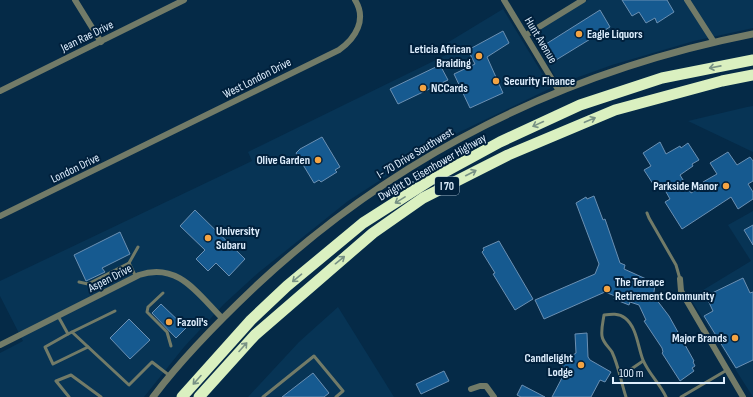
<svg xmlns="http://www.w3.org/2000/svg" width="753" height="397" viewBox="0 0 753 397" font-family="'Sofia Sans Condensed',sans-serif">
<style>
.built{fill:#073455}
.building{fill:#165a90;stroke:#6b90b3}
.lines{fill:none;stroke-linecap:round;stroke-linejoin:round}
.service{stroke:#727b68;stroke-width:3}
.minor{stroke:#727b68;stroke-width:6}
.tertiary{stroke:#727b68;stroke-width:7}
.motorway{stroke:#daf0c0;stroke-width:11}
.oneway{stroke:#789285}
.poi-dot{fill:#f4a443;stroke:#00203c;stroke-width:1.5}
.labels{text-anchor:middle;stroke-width:4;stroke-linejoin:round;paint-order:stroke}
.shield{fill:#00203c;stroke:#9bb0c3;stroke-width:1}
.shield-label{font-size:11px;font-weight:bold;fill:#deeefd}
.poi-label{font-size:12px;font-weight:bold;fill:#deeefd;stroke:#00203c;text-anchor:start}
.street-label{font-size:12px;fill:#deeefd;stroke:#00203c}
</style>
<rect width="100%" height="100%" fill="#052a47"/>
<!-- built -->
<g class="built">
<polygon points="588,0 753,0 753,28 694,41 612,65 559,84 532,34"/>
<polygon points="503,9 551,88 441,141 348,201 258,273 224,304 184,347 144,397 0,397 0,353 23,341 0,296 0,281 252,161 248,152 446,55 442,46"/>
<polygon points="753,106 753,152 688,121 747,107"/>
<polygon points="753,211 753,397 690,298 751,261 728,225"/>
<polygon points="338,307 394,397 248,397 299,342"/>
</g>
<!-- building -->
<g class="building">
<polygon points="622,0 667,0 674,12 657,23 655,18 646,23 639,12 632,16"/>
<polygon points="600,10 610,27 556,60 546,44"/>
<polygon points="503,31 509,43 487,57 503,93 470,108 454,74 475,64 468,50"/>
<polygon points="440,65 448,80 398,104 390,89"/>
<polygon points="322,137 340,167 335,170 337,172 321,182 319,180 314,183 296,153 300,149"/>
<polygon points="660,142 666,154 680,146 681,148 688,143 699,160 692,164 693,166 680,175 691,193 704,185 703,182 717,174 710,163 728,152 737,165 750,157 753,161 753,181 748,184 753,192 753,199 738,209 731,197 682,229 665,202 670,199 661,183 655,187 644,170 651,166 643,153"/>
<polygon points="594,196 603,220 605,219 620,263 625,265 624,269 655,283 654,292 658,298 656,299 669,316 694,361 693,362 695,366 692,368 694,371 680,381 662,353 663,352 662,348 644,321 646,320 639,305 630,302 629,305 614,299 615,296 605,292 544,319 535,300 595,274 599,264 576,203 586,197 587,199"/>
<polygon points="195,210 245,259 229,276 216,263 208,271 196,259 205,250 180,226"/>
<polygon points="753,225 753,245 744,230"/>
<polygon points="120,232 130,254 102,268 105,272 86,281 74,255"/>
<polygon points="499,241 533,299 515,310 493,274 495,273 482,252 484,250 483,248"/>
<polygon points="743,278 750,293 753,292 753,360 736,368 704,316 713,311 706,296"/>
<polygon points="161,304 186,328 176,338 152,313"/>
<polygon points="129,319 150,340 130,359 110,338"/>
<polygon points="587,333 588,357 590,360 611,372 605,382 600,380 591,397 552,397 563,376 561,372 564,370 563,367 561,363 576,353 575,334"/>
<polygon points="444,371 449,381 421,394 416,384"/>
<polygon points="313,373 329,393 324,397 282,397"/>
<polygon points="522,385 545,397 521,397 517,395"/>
</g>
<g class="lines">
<!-- service -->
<g class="service">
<polyline points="647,213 649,218 676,265 680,279"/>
<polyline points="129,263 136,277"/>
<polyline points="79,282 88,284 129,263 138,247"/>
<polyline points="163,293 148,307 147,312 167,332 171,346"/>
<polyline points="58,316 68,334 72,332 129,385 152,362 170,376"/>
<polyline points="72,332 115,311"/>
<polyline points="68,334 45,347 53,364 88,347"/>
<polyline points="621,376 643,361"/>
<polyline points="69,397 56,381 71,375 101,397"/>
<polyline points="263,397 314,356 343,391 336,397"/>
<path d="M626 397C621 382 619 367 612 352 609 347 603 343 602 336 601 329 603 322 604 315 611 314 619 313 625 318 637 327 638 348 643 360 649 374 660 384 666 397"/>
<polyline points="681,397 727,370"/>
</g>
<!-- minor -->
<g class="minor">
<polyline points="75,0 101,42"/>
<polyline points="504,0 559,91"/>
<polyline points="687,0 714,42"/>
<polyline points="526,35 583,0"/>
<polyline points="0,91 184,0"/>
<path d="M0 216 339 50C356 38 367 19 355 0"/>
<polyline points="680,279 681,291 743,397"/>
<path d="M0 345 139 275C178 262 197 293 222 318"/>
<polyline points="471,389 480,386 486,386 494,397"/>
</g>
<!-- tertiary -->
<path class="tertiary" d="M153 397C183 357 219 321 256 286 396 155 565 71 753 34"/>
<!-- motorway -->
<g class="motorway">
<polyline points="182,397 251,320 287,286 363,223 432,179 500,142 580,105 662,78 753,60"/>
<polyline points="199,397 255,335 373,233 423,198 508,155 615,110 722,81 753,75"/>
</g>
</g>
<!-- one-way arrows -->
<defs><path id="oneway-shaft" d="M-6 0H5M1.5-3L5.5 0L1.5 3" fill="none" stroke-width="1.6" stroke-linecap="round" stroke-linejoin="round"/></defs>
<g class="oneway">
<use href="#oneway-shaft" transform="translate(715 67) rotate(169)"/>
<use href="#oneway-shaft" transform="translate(590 120) rotate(-23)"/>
<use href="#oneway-shaft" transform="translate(538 124) rotate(155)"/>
<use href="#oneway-shaft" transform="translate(471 173) rotate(-27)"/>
<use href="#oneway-shaft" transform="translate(400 200) rotate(148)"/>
<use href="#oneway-shaft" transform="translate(340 260) rotate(-39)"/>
<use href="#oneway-shaft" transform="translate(297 278) rotate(140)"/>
<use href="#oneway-shaft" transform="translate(243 347) rotate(-48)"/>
<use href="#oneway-shaft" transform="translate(197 380) rotate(132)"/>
</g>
<!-- markers -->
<g class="poi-dot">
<circle cx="579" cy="34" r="4"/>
<circle cx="479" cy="56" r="4"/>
<circle cx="496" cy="81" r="4"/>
<circle cx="423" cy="88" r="4"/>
<circle cx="318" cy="160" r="4"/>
<circle cx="726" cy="186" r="4"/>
<circle cx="208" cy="238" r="4"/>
<circle cx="607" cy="289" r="4"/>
<circle cx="169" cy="322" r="4"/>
<circle cx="735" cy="338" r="4"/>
<circle cx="581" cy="365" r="4"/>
</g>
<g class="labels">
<!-- shield labels -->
<rect class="shield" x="435" y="177" width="24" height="18" rx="3"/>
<g class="shield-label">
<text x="447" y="190">I 70</text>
</g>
<!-- poi labels -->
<g class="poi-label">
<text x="587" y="38">Eagle Liquors</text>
<text x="471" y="53" text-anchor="end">Leticia African<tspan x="471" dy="14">Braiding</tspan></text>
<text x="504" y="85">Security Finance</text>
<text x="431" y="92">NCCards</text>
<text x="310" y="164" text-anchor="end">Olive Garden</text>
<text x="718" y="190" text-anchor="end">Parkside Manor</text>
<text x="216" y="235">University<tspan x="216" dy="14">Subaru</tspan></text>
<text x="615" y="286">The Terrace<tspan x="615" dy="14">Retirement Community</tspan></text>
<text x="177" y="326">Fazoli's</text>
<text x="727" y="342" text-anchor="end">Major Brands</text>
<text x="573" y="362" text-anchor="end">Candlelight<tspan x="573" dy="14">Lodge</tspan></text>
</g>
<!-- street labels -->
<g class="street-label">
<text transform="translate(87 36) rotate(-26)" y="4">Jean Rae Drive</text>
<text transform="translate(541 40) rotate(59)" y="4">Hunt Avenue</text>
<text transform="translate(257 78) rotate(-27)" y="4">West London Drive</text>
<text transform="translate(415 153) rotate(-31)" y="4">I- 70 Drive Southwest</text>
<text transform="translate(432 167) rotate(-30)" y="4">Dwight D. Eisenhower Highway</text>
<text transform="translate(75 168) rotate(-26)" y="4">London Drive</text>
<text transform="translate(110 278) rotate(-27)" y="4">Aspen Drive</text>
</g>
</g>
<!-- scale -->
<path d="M613 377v6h111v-6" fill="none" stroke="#deeefd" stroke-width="2"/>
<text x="619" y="377" font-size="12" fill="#deeefd" stroke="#00203c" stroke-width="3" paint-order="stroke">100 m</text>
</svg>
